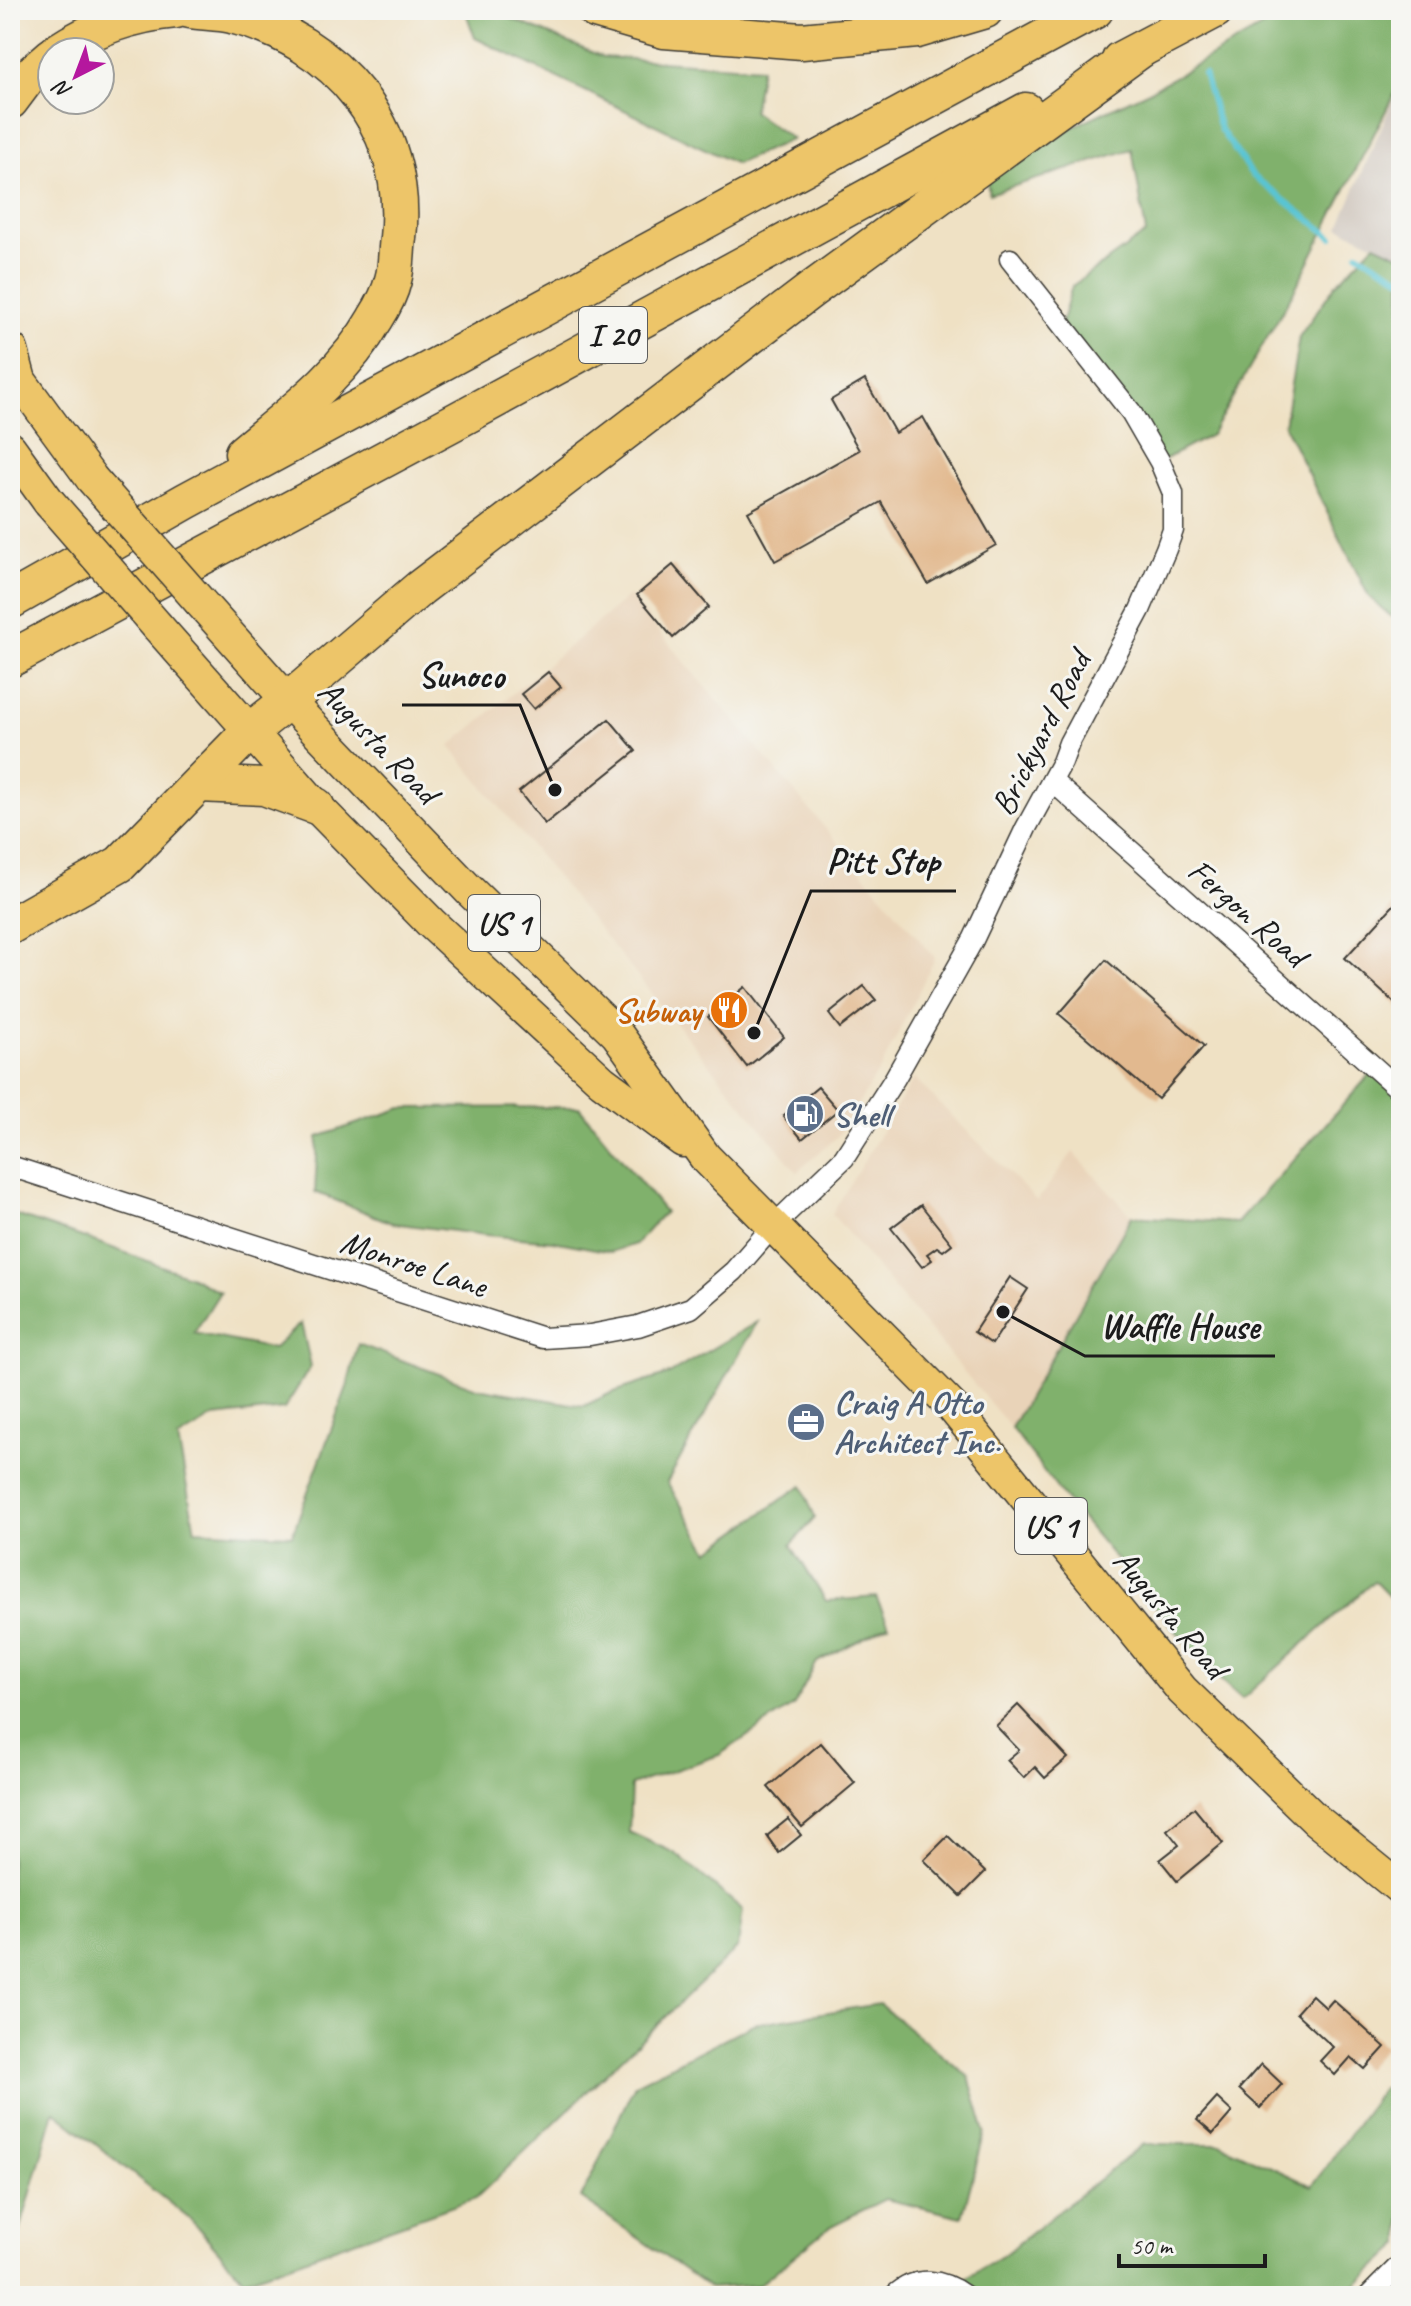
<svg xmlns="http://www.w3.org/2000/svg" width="1411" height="2306" viewBox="0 0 1411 2306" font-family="Caveat,sans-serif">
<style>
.built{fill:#e9d3b8}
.industrial{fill:#ccc2b9}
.forest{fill:#80b16c;stroke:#4e6644;stroke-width:2}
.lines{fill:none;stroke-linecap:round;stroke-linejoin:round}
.stream{stroke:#59c4d3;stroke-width:6}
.building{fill:#e2b98f}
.minor-casing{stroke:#3c3a35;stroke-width:23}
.primary-casing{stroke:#3c3a35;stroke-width:35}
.trunk-casing{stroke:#3c3a35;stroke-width:35}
.motorway-casing{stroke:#3c3a35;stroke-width:39}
.minor{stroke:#fff;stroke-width:20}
.primary{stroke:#edc569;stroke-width:32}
.trunk{stroke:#edc569;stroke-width:32}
.motorway{stroke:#edc569;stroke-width:36}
.trunk-bridge-casing{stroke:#3c3a35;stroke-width:35;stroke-linecap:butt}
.trunk-bridge{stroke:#edc569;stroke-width:32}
.labels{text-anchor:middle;stroke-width:6;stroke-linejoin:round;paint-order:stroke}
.shield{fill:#f6f6f2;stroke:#5d5d5c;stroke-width:2}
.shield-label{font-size:32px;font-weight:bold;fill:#1c1c1c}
.street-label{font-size:34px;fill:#1c1c1c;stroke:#f6f6f2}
.food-label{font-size:34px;font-weight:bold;fill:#c56008;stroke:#f6f6f2;text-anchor:end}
.service-label{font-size:34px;font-weight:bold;fill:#4e5e75;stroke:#f6f6f2;text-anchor:start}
.leader{fill:none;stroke:#1c1c1c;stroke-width:3}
.callout-dot{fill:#1c1c1c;stroke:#f6f6f2;stroke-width:3}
.callout-label{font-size:36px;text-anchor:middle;font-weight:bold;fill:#1c1c1c;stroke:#f6f6f2;stroke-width:6;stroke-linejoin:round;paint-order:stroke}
</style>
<rect width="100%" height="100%" fill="#f6f6f2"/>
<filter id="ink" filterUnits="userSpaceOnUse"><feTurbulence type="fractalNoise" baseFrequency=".0125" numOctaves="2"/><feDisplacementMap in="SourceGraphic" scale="16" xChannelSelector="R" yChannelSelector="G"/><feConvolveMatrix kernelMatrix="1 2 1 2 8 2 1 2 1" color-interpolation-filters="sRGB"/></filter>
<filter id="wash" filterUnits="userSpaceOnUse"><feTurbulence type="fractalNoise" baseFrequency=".006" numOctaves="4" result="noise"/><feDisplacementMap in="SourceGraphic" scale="32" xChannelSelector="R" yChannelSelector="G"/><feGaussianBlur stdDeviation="1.8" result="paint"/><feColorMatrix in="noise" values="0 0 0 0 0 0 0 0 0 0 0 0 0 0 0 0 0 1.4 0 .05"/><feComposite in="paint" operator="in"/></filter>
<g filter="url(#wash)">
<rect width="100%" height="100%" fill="#efe1c4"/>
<!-- built -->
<g class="built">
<polygon points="629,596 935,958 881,1068 837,1137 797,1172 450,746"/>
<polygon points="914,1078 1037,1201 1073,1152 1132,1216 1011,1428 832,1214"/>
</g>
<!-- industrial -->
<polygon class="industrial" points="1401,81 1401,256 1339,227"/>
<!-- forest -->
<g class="forest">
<polygon points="465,10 491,10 603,57 761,68 753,112 792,139 736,164 475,38"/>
<polygon points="1293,10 1401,10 1401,81 1294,291 1211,435 1160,462 1061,324 1072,286 1146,233 1132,149 989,194 985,168 1151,90"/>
<polygon points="1375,244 1401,256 1401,625 1369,597 1284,425 1299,337 1336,284"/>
<polygon points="1376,1068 1401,1091 1401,1609 1374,1581 1242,1699 1208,1669 1062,1495 1011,1428 1132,1216 1237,1223"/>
<polygon points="579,1107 665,1212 636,1244 611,1252 553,1241 485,1235 392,1223 315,1192 318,1137 402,1108"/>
<polygon points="10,1213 88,1239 191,1277 220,1292 194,1333 273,1349 301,1323 311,1366 284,1409 214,1417 178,1439 195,1530 292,1535 347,1387 358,1344 477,1388 584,1406 611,1393 669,1374 757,1322 667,1482 709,1551 802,1485 815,1518 791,1545 826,1601 876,1597 889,1625 817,1662 794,1705 719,1755 631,1785 629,1832 675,1853 743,1910 738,1947 476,2198 244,2280 192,2221 54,2111 15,2249 10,2260"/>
<polygon points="879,2004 969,2077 985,2132 962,2217 885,2199 831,2226 759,2285 710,2288 581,2198 635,2084 753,2024"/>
<polygon points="1401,2074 1401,2244 1345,2296 980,2296 964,2279 1006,2253 1144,2144 1221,2144 1312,2186 1382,2089"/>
</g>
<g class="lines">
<!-- stream -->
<g class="stream">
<polyline points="1204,74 1220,129 1253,176 1332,237"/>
<polyline points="1358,253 1401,278"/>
</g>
</g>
<g id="blocks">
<!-- building -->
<g class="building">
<polygon points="865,380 895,433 923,417 996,545 928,584 881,502 775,561 748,512 859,450 831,400"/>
<polygon points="673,565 709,607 673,638 637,595"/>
<polygon points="548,672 561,687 534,709 521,694"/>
<polygon points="609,719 636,751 545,824 519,792"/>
<polygon points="1401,897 1401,1009 1345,958"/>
<polygon points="1106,960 1204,1046 1158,1099 1059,1014"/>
<polygon points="864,986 876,1000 840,1028 829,1014"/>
<polygon points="745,987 784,1037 747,1067 708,1017"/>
<polygon points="818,1087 838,1110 802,1139 783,1116"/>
<polygon points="921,1205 952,1244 943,1251 937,1247 927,1254 932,1260 922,1267 891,1228"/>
<polygon points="1010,1277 1028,1289 992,1344 974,1332"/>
<polygon points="1018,1705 1068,1758 1045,1778 1035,1767 1024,1778 1007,1760 1019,1750 996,1726"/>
<polygon points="821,1743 855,1783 802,1827 768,1787"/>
<polygon points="1194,1808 1223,1843 1177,1881 1160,1860 1179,1845 1167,1830"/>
<polygon points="788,1819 801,1835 779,1853 767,1836"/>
<polygon points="948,1836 985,1872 961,1896 924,1860"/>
<polygon points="1312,1995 1326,2008 1333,2000 1385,2047 1365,2069 1351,2057 1335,2075 1320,2061 1333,2047 1296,2013"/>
<polygon points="1261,2064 1282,2084 1260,2108 1239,2089"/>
<polygon points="1217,2098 1232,2112 1213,2134 1197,2120"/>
</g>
</g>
</g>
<g filter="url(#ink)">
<use href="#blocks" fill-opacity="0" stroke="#3c3a35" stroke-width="2"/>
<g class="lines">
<defs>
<g id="minor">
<polyline points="1052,781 1401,1091"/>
<polyline points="10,1166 543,1338 590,1335 638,1326 691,1308 734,1271 773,1226 844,1158 895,1078 973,940 1026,828 1062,762 1069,743 1140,610 1166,549 1173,530 1173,493 1160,462 1131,412 1010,259"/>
<path d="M894 2296C916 2275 942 2279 965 2296"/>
<polyline points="1369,2296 1401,2264"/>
</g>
<g id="primary">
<polyline points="288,701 469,890 617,1034 705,1157 954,1409 1182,1690 1315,1819 1401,1889"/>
<polyline points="250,731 316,806 431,923 602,1081 683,1141"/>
</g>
<g id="trunk">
<polyline points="10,367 92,479"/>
<polyline points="10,448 49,502"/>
<polyline points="201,603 288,701"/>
<polyline points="158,627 250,731"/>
</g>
<g id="motorway">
<path d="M190 10C203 12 219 12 232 15 337 42 410 127 398 238 396 251 397 267 393 280 390 293 382 308 375 319 344 374 291 413 243 453"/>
<polyline points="595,10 664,30 802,41 917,30 985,10"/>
<path d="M57 52C94 28 131 14 176 10"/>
<polyline points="1120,60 1215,10"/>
<polyline points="10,101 28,77 52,56"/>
<polyline points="10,351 17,377"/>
<polyline points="10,601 186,501 1095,10"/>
<polyline points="10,659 456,421 1026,111"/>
<polyline points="199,784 264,787 316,806"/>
<polyline points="10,926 120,864 250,731 288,701 420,588 811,290 1140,50"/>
</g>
</defs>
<!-- minor casing -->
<use href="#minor" class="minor-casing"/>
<!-- primary casing -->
<use href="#primary" class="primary-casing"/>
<!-- trunk casing -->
<use href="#trunk" class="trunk-casing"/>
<!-- motorway casing -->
<use href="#motorway" class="motorway-casing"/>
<!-- minor -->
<use href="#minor" class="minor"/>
<!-- primary -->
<use href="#primary" class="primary"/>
<!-- trunk -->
<use href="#trunk" class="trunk"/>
<!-- motorway -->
<use href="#motorway" class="motorway"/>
<defs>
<g id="trunk-bridge">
<polyline points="92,479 201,603"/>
<polyline points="49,502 158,627"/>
</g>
</defs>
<!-- trunk-bridge casing -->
<use href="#trunk-bridge" class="trunk-bridge-casing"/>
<!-- trunk-bridge -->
<use href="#trunk-bridge" class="trunk-bridge"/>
</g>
</g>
<!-- icons -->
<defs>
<symbol id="restaurant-disc" viewBox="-11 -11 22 22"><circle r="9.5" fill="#e8710a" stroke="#f6f6f2"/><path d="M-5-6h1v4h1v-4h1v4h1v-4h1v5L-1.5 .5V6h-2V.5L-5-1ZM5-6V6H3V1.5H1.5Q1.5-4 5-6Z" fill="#fff"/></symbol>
<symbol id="fuel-disc" viewBox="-11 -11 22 22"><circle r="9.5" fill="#5c6f8a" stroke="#f6f6f2"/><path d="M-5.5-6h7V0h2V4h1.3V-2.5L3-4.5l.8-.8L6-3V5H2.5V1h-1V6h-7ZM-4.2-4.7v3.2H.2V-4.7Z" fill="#fff"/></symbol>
<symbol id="office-disc" viewBox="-11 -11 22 22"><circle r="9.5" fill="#5c6f8a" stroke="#f6f6f2"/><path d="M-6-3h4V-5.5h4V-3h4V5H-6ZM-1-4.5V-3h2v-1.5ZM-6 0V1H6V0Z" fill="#fff"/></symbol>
</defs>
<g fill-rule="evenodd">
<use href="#restaurant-disc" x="707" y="988" width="44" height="44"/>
<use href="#fuel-disc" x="783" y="1092" width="44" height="44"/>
<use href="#office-disc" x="784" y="1400" width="44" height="44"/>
</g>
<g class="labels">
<!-- shield labels -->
<g class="shield">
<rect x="579" y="307" width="68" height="56" rx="6"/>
<rect x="468" y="895" width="72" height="56" rx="6"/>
<rect x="1015" y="1498" width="72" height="56" rx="6"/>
</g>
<g class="shield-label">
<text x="613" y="346">I 20</text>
<text x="504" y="934">US 1</text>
<text x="1051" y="1537">US 1</text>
</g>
<!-- street labels -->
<g class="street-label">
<text transform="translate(1040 733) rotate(-63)" y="12">Brickyard Road</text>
<text transform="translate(379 741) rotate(46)" y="12">Augusta Road</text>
<text transform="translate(1248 912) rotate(41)" y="12">Fergon Road</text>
<text transform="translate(414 1263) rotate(18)" y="12">Monroe Lane</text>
<text transform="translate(1171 1613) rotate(50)" y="12">Augusta Road</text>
</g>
<!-- food labels -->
<g class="food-label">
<text x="701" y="1022">Subway</text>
</g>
<!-- service labels -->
<g class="service-label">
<text x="833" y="1126">Shell</text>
<text x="834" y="1414">Craig A Otto<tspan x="834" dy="39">Architect Inc.</tspan></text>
</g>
</g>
<!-- callouts -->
<path class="leader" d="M555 790L520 705H402M754 1033L811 891H956M1003 1312L1085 1356H1275"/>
<g class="callout-dot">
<circle cx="555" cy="790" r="8"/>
<circle cx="754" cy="1033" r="8"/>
<circle cx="1003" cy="1312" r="8"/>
</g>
<g class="callout-label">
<text x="461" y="687">Sunoco</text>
<text x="883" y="873">Pitt Stop</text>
<text x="1180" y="1338">Waffle House</text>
</g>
<!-- margin -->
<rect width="1411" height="2306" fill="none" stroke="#f6f6f2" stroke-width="40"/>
<!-- north arrow -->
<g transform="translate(76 76) rotate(222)"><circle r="38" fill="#f6f6f2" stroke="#9f9f9c" stroke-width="2"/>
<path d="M0-6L14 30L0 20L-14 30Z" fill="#b5179e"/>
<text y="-12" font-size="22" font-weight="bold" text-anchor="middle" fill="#1c1c1c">N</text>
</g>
<!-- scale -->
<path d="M1119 2254v12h146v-12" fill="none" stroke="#1c1c1c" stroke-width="4"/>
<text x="1131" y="2254" font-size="24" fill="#1c1c1c" stroke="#f6f6f2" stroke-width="6" paint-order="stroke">50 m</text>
</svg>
